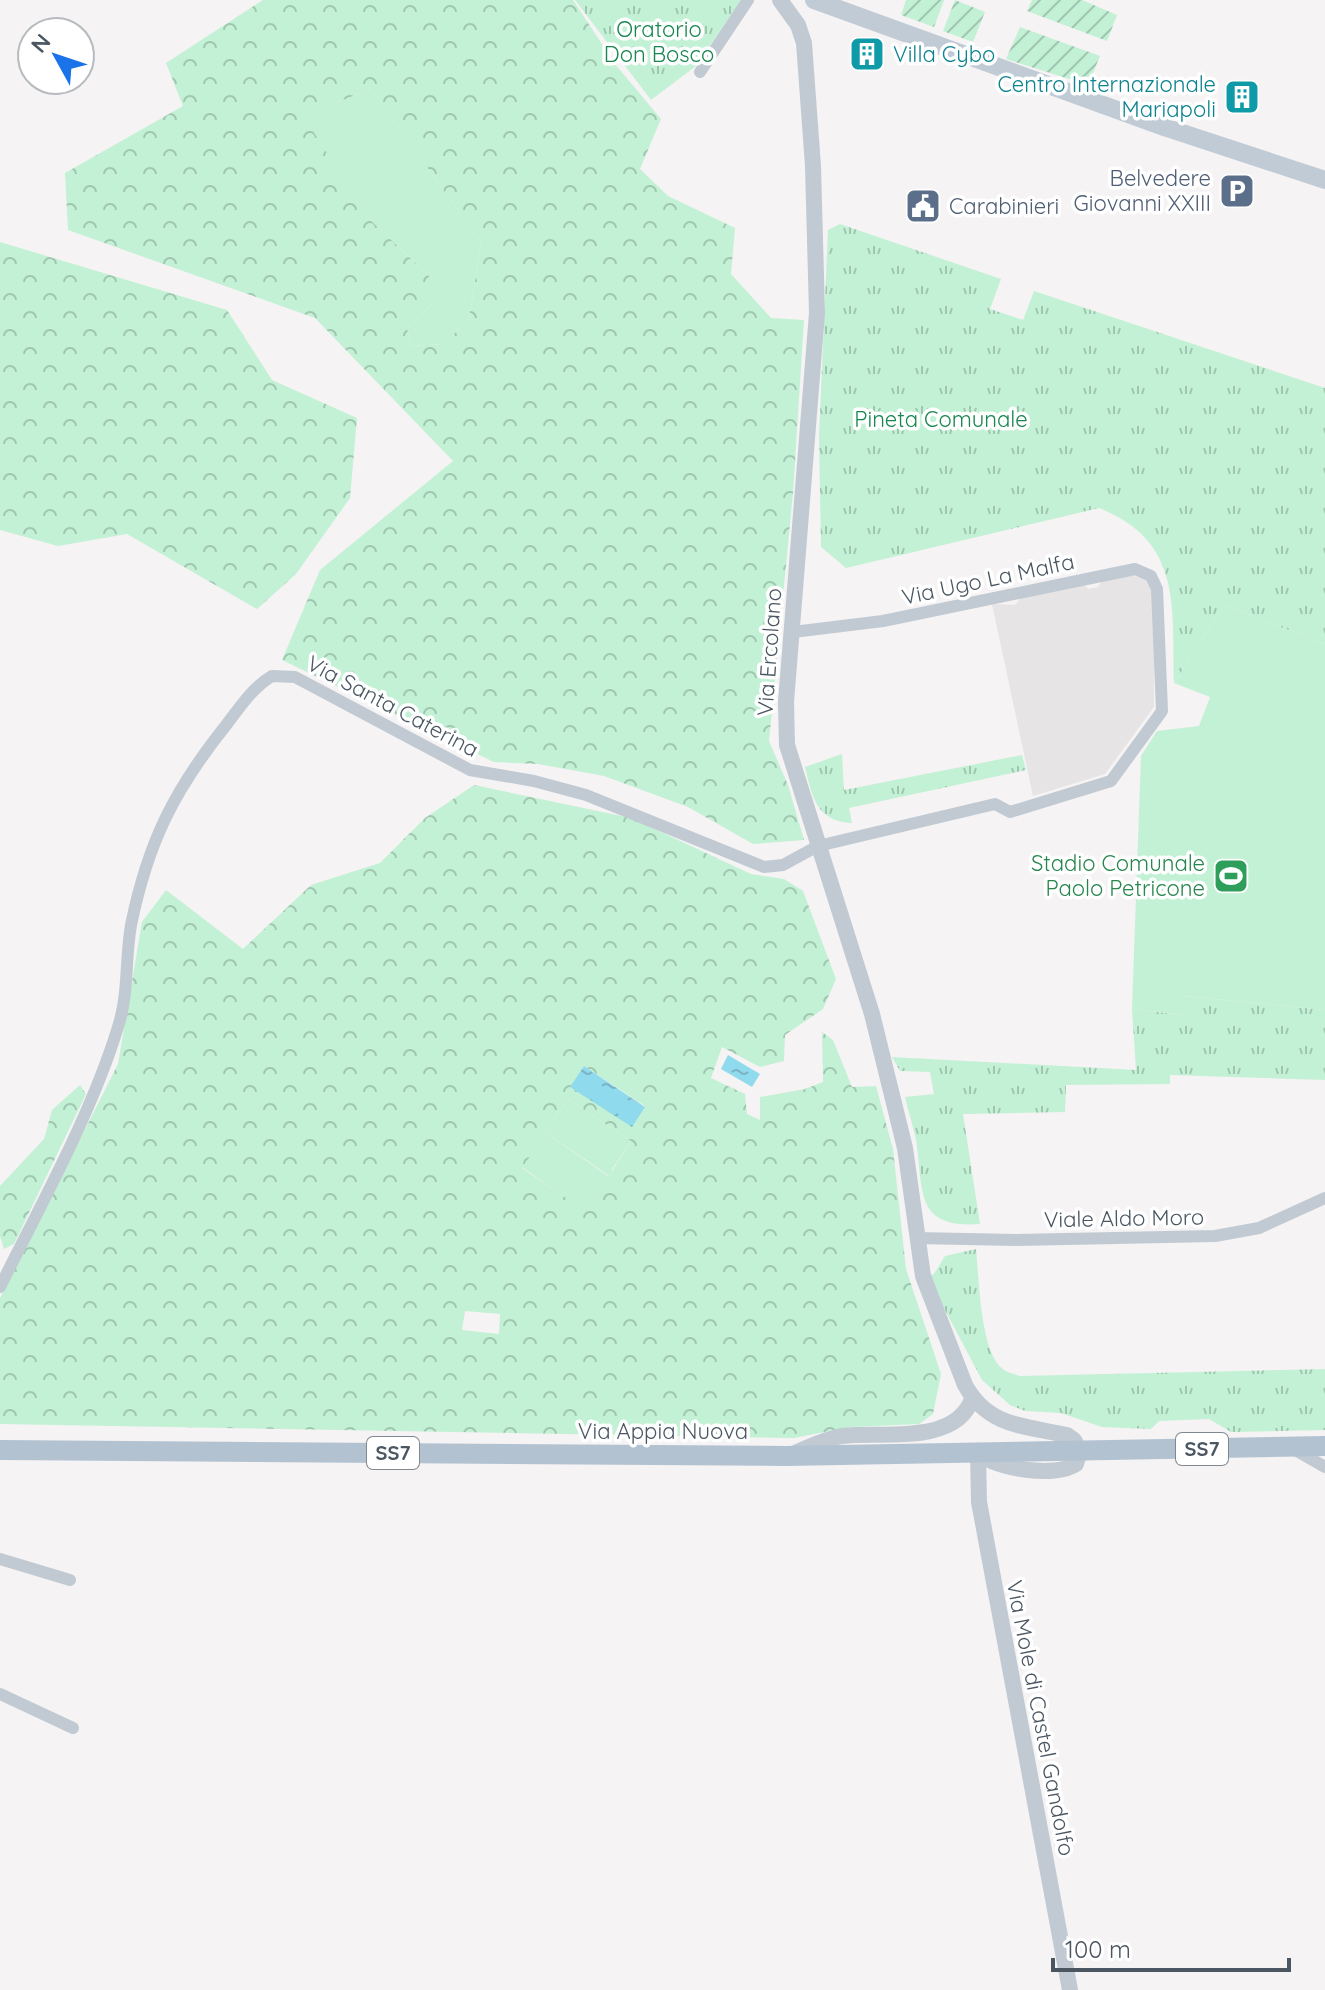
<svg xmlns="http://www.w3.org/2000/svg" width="1325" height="1990" viewBox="0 0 1325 1990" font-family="Quicksand,sans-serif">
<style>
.education{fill:#e6e4e5}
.grass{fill:#c3f1d5}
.forest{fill:url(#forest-crowns);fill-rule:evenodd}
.park{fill:url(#park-tufts)}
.garden{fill:url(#garden-furrows)}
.water{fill:url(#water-ripples)}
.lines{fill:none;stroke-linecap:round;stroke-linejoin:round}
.minor{stroke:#c1cad2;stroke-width:12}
.tertiary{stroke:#c1cad2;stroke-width:16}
.secondary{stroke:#c1cbd6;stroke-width:18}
.primary{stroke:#b3c2d1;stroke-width:20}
.labels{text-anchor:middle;stroke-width:7;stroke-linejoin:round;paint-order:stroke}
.shield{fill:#fff;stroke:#808990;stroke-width:2}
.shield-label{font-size:20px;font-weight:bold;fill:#4a5661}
.park-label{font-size:22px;fill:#17864f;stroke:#fff}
.culture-label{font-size:22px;fill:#0d838f;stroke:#fff;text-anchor:start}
.service-label{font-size:22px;fill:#4e5e75;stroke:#fff;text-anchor:end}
.street-label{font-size:22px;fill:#4a5661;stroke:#fff}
.leisure-label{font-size:22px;fill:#27864d;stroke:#fff;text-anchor:end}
</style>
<defs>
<pattern id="forest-crowns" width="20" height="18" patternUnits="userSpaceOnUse" patternTransform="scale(2)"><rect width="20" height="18" fill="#c3f1d5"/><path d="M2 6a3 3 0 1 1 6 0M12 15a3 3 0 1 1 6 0" fill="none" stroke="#a0c6b0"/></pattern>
<pattern id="park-tufts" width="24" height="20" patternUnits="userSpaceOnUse" patternTransform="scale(2)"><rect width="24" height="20" fill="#c3f1d5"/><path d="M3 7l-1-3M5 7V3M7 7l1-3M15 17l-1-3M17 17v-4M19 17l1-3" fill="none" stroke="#a0c6b0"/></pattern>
<pattern id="garden-furrows" width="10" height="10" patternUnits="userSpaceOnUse" patternTransform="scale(2)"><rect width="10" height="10" fill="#c3f1d5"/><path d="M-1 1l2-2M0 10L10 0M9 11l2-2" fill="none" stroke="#a0c6b0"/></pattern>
<pattern id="water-ripples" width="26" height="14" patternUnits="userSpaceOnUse" patternTransform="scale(2)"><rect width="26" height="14" fill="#90daee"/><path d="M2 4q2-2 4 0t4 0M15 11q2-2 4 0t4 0" fill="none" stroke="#78b4c4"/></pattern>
</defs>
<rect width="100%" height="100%" fill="#f5f3f3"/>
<!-- education -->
<polygon class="education" points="1129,574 1147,581 1154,592 1154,707 1105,774 1033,796 992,604 1015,605 1022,597 1083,583 1088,589 1098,587 1102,580"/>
<!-- grass -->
<g class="grass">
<polygon points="371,88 481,243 469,319 444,344 411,346 407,328 432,304 432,279 368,218 303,117"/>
<polygon points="1224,605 1325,644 1325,1010 1185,996 1183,1015 1132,1009 1141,756 1157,731 1199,726 1210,697 1174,683"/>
<polygon points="568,1099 631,1141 611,1171 548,1129"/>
<polygon points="546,1133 608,1176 584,1211 522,1167"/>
</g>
<!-- forest -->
<g class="forest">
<path d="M263 0H573L615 64 661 119 640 169 668 196 735 228 731 274 771 318 804 320 793 493 769 741 788 785 804 840 753 844 688 807 604 776 538 764 494 762 282 660 320 570 453 461 315 318 68 230 65 173 183 106 166 63ZM371 88 481 243 469 319 444 344 411 346 407 328 432 304V279L368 218 304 117Z"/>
<polygon points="0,242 227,310 272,380 357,418 350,498 296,574 257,609 127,534 58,546 0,530"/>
<path d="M474 785 631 818 751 874 784 879 803 891 836 979 823 1009 785 1035 784 1061 760 1067 722 1047 711 1078 745 1094 747 1114 760 1120V1097L805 1089 823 1082 822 1032 833 1040 852 1087 876 1086 893 1149 906 1269 941 1374 933 1414 919 1424 850 1427 794 1438 0 1424V1298L118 1064 142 922 166 890 243 949 311 885 380 863 425 818ZM584 1066 645 1106V1107L571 1087ZM568 1099 631 1141 612 1171 548 1129ZM546 1133 608 1175 584 1210 522 1168ZM465 1311 500 1314 499 1334 462 1330Z"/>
<polygon points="80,1085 86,1094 14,1244 4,1249 0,1236 0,1186 44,1139 52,1110"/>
</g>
<!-- park -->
<g class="park">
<polygon points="575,0 741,0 696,66 651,100"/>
<path d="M840 224 1001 279 990 309 1023 320 1034 291 1325 388V644L1224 605 1174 683C1172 608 1183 541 1099 508L846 568 821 547 819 437 828 230Z"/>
<path d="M842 754 844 790 1022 755 1026 770 849 808 852 823C817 822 812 797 805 767Z"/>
<path d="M1184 996 1325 1010V1080L1170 1075V1084L1066 1085 1065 1112 963 1114 980 1224C913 1229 924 1189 916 1140 913 1125 908 1111 905 1097L934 1094 930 1072 900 1071 892 1057 1136 1070 1132 1009 1182 1015Z"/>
<path d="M976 1249C979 1277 980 1353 1003 1369 1007 1373 1015 1374 1020 1376L1325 1369V1430L1231 1432 1209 1419 1159 1421 1151 1429 1102 1427 1061 1413 1025 1411 1010 1405 982 1380 927 1276 934 1274 945 1256Z"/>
</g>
<!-- garden -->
<g class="garden">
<polygon points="906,0 944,0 934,27 901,15"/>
<polygon points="955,0 985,12 973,42 943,31"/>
<polygon points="1032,0 1082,0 1117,15 1107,41 1027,11"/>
<polygon points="1020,27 1100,56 1088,85 1006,59"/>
</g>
<!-- water -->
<g class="water">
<polygon points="728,1055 760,1074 752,1087 721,1069"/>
<polygon points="584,1066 645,1107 632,1127 570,1087"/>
</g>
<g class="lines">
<!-- minor -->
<g class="minor">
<polyline points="700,72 748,0"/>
<polyline points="916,1238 1016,1240 1215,1236 1259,1228 1325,1198"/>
<path d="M0 1287C41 1204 91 1115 118 1027 129 993 125 959 131 925 148 842 174 790 227 724 240 707 253 687 272 676L295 677 470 770 534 781 586 795 764 867 783 865 818 846 995 804 1010 812 1111 781 1162 711 1157 589 1151 576 1135 569 883 621 793 632"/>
<polyline points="1292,1448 1325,1467"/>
<polyline points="0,1559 70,1580"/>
<polyline points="0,1694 73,1728"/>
</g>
<!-- tertiary -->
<g class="tertiary">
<path d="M780 0 798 25 804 43 813 166 817 313 786 702 787 745 872 1014 905 1148 923 1276 965 1385C988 1427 1025 1426 1067 1435L1074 1440 1080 1451 1076 1464C1056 1478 995 1469 978 1453"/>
<path d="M795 1453C810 1446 826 1439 842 1436 881 1431 955 1446 972 1399"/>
<polyline points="978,1453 979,1502 1070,1990"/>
</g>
<!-- secondary -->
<polyline class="secondary" points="814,0 1164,127 1325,180"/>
<!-- primary -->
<polyline class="primary" points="0,1450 786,1456 1325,1446"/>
</g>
<!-- icons -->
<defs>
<symbol id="building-square" viewBox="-11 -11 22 22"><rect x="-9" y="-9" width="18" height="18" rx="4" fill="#0f9aa8" stroke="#fff"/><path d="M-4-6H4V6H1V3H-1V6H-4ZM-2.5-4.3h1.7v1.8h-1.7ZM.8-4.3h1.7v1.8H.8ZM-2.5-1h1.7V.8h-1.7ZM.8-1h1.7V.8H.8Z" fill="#fff"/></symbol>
<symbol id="parking-square" viewBox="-11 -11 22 22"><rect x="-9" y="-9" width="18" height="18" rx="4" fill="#5c6f8a" stroke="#fff"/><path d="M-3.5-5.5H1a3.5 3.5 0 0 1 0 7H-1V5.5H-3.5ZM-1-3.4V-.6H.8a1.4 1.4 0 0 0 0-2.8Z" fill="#fff"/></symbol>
<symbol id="civic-square" viewBox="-11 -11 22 22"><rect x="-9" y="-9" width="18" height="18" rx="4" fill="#5c6f8a" stroke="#fff"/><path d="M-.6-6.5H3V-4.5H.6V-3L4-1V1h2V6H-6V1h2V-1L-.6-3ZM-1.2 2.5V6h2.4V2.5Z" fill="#fff"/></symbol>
<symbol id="stadium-square" viewBox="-11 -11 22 22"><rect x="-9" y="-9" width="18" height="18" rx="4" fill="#2e9e5b" stroke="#fff"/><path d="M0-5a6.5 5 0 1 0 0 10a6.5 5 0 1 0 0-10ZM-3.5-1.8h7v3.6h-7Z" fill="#fff"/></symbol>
</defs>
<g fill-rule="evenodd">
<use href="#building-square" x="847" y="34" width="40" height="40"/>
<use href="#building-square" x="1222" y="77" width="40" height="40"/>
<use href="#parking-square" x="1217" y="171" width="40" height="40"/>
<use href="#civic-square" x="903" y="186" width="40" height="40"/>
<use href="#stadium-square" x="1211" y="856" width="40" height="40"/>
</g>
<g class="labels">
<!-- shield labels -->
<g class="shield">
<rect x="1176" y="1433" width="52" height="32" rx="6"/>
<rect x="367" y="1437" width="52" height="32" rx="6"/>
</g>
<g class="shield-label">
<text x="1202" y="1456">SS7</text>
<text x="393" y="1460">SS7</text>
</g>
<!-- park labels -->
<g class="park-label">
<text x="659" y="37">Oratorio<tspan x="659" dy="25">Don Bosco</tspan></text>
<text x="941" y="427">Pineta Comunale</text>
</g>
<!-- culture labels -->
<g class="culture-label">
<text x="893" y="62">Villa Cybo</text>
<text x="1216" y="92" text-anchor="end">Centro Internazionale<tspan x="1216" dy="25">Mariapoli</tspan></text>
</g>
<!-- service labels -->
<g class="service-label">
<text x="1211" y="186">Belvedere<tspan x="1211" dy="25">Giovanni XXIII</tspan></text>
<text x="949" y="214" text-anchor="start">Carabinieri</text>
</g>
<!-- street labels -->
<g class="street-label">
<text transform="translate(988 579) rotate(-12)" y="8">Via Ugo La Malfa</text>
<text transform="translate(769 652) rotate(-86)" y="8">Via Ercolano</text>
<text transform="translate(393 706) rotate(28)" y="8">Via Santa Caterina</text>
<text transform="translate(1124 1218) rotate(-1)" y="8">Viale Aldo Moro</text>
<text x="663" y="1439">Via Appia Nuova</text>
<text transform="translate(1041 1718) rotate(79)" y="8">Via Mole di Castel Gandolfo</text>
</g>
<!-- leisure labels -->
<g class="leisure-label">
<text x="1205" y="871">Stadio Comunale<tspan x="1205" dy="25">Paolo Petricone</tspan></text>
</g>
</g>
<!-- north arrow -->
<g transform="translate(56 56) rotate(310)"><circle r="38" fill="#ffffff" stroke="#b7bbc0" stroke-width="2"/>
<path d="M0-6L14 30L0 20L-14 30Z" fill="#1a73e8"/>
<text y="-12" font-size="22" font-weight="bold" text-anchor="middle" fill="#4a5661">N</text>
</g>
<!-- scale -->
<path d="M1053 1958v12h236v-12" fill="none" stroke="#4a5661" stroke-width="4"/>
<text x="1065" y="1958" font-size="24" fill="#4a5661" stroke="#ffffff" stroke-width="6" paint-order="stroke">100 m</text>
</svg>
